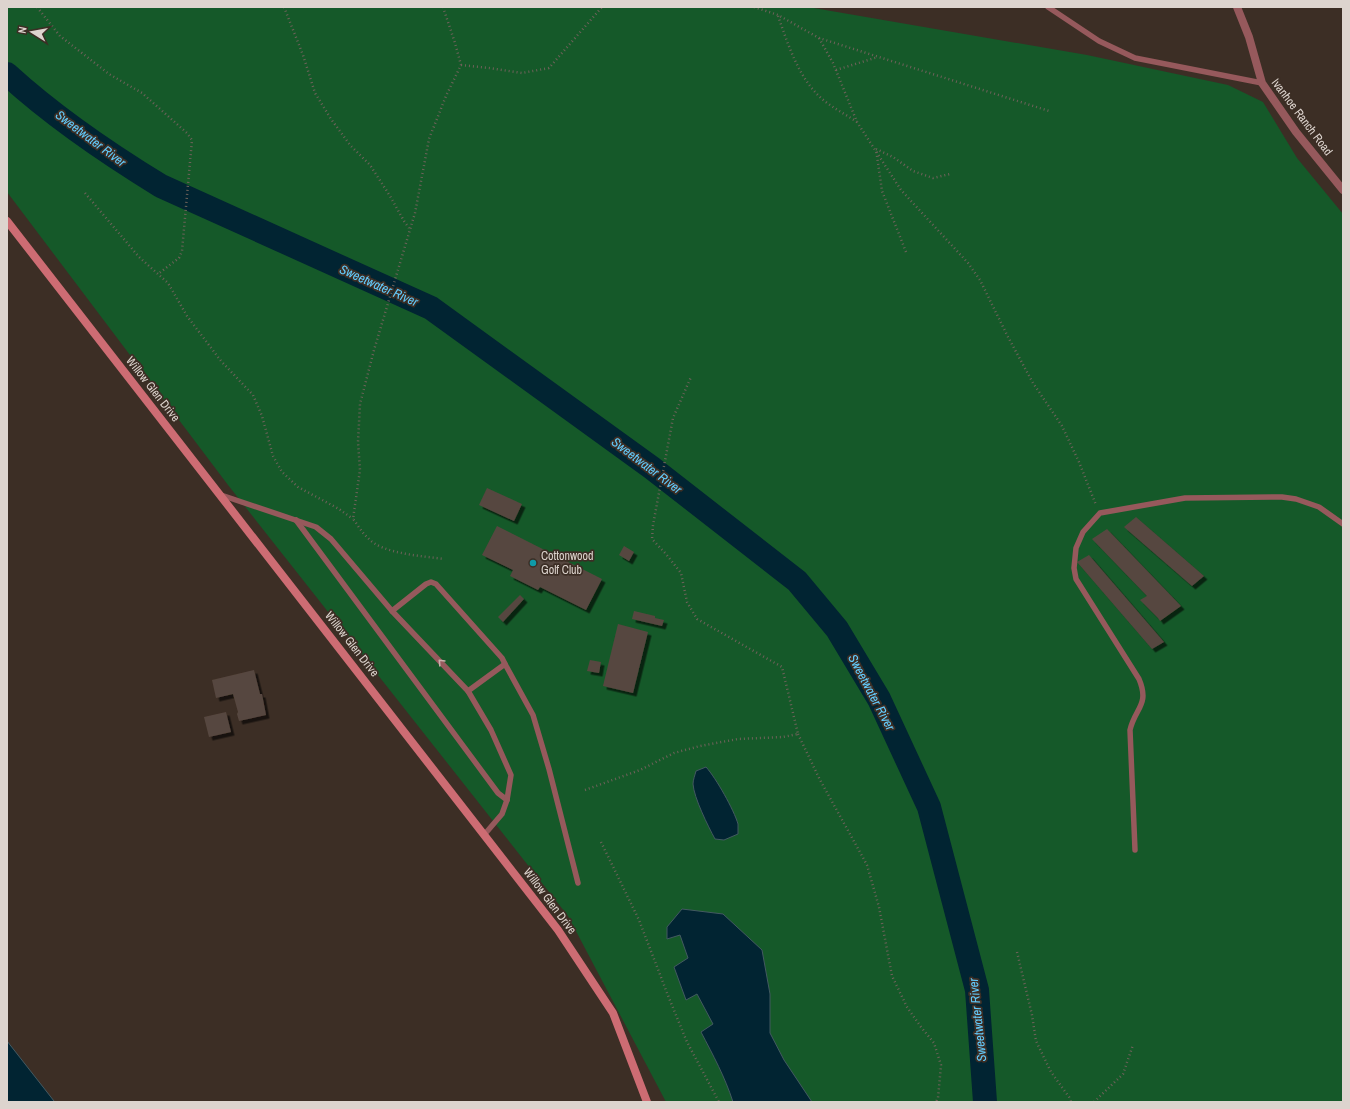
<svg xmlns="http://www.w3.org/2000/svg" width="1350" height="1109" viewBox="0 0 1350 1109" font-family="'Archivo Narrow',sans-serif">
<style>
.green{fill:#155929}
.water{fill:#012432;stroke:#435961}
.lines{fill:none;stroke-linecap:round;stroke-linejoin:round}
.river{stroke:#012432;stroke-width:24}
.building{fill:#57473f;filter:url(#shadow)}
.path{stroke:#6e625a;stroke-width:2.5;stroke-dasharray:1 3;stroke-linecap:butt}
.lane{stroke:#96595c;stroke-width:5.5}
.street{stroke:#96595c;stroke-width:8}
.secondary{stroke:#cd6c73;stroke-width:8}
.oneway{stroke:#c8afac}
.culture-dot{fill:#0f9aa8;stroke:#3c2e25;stroke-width:1.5}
.labels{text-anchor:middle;stroke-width:3.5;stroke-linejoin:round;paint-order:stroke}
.street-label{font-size:12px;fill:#ddd4ce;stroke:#3c2e25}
.poi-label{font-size:12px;fill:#ddd4ce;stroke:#3c2e25;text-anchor:start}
.water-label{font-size:13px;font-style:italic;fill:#63cdfe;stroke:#3c2e25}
</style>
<defs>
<filter id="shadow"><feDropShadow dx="3.5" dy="3.5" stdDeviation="0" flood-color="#0009"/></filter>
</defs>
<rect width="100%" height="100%" fill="#3c2e25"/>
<!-- green -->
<polygon class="green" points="7,7 808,7 1087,55 1228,85 1263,102 1297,158 1343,214 1343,1102 666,1102 568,916 228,485 7,192"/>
<!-- water -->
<g class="water">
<path d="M706 767C716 778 734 810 738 824 738 827 738 831 738 834L724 840 715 839C708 826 694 798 693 784 693 780 695 775 696 771Z"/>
<path d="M682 909 723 914 762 950 770 994V1033L784 1060 812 1102H733C725 1077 713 1055 701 1032L713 1024 697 994 686 1000 674 967 688 958 680 935 667 939V927Z"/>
<polygon points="7,1041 54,1101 53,1102 7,1102"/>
</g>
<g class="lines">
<!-- river -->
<path class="river" d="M7 74C54 117 107 153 161 186L431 308 652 468 797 581 837 629 879 699 929 807 977 990 985 1102"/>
</g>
<!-- building -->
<g class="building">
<polygon points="487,488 522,504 514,521 479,505"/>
<polygon points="1136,517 1204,576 1192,586 1124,527"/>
<polygon points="497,526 602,579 586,610 540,587 538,590 510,576 513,570 482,555"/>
<polygon points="1107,529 1181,606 1160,621 1158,618 1140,600 1147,596 1092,539"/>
<polygon points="624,546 634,552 629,561 619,555"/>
<polygon points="1089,555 1164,642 1152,649 1077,562"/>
<polygon points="520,595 524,599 503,622 498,617"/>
<polygon points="634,611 655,616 655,618 664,620 662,626 632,619"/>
<polygon points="618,624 648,632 633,693 603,686"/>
<polygon points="590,660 601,662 599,673 587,671"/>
<polygon points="254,670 260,694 262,694 266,715 239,721 237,714 238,712 233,694 216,698 212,680"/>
<polygon points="226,712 231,732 209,737 204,717"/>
</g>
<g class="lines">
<!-- path -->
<g class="path">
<polyline points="37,7 60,36 109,74 142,93 187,133 192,140 182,251 179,258 158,274"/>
<polyline points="284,7 303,55 315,93 331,119 350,145 370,165 390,196 404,221 409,228"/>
<path d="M443 7 455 43 461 65 446 96 429 139 415 213 374 350 360 404 358 442 360 470 353 519C358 525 362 533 368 538 382 554 423 556 444 559"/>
<polyline points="754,7 778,15 819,38 1049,111"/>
<path d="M778 16C788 44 798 77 821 98 831 107 845 114 857 122"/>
<polyline points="819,38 833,63 857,122 901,190 968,263 980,280 1008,337 1033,383 1062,426 1079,462 1096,505"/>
<polyline points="461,65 489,68 522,73 549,68 602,7"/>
<polyline points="836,70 878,57"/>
<polyline points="85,193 139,257 168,283 187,316 221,361 253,395 262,416 273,456 282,472 298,487 339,509 353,519"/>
<polyline points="906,252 882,191 876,149 893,157 913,171 933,178 950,174"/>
<polyline points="798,734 820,780 867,865 879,907 892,976 907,1007 921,1027 934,1043 941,1065 938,1098 936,1102"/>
<polyline points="585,790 640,770 674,753 700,746 738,739 783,737 798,734 782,667 697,619 687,602 681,573 666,554 652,539 653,525 673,418 691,377"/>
<polyline points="601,842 639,920 669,998 687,1042 719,1102"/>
<polyline points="1017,952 1032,1015 1036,1041 1051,1072 1069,1097 1071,1102"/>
<polyline points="1094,1102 1123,1074 1133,1045"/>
</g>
<!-- lane -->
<g class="lane">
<polyline points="1048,7 1099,41 1135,58 1262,83"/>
<polyline points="221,495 316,527 331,539 392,611 468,691"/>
<polyline points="296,520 498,793 507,800"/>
<polyline points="392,611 426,584 431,582 436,584 502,658 505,664"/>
<polyline points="484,835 502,814 507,800 511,775 491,730 468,691 505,664 533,715 549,769 578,883"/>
<path d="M1135 850 1130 730C1135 708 1150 705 1139 679L1076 579 1074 568 1076 548 1083 532 1100 513 1185 498 1282 497 1296 499 1319 507 1343 524"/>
</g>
<!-- street -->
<polyline class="street" points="1237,7 1249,37 1262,83 1296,132 1343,190"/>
<!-- secondary -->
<polyline class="secondary" points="7,221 558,930 613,1013 647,1102"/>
</g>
<!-- one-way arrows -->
<defs><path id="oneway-chevron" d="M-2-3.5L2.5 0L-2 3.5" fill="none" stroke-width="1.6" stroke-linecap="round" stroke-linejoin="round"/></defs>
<use class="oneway" href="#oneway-chevron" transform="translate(441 662) rotate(-134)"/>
<!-- markers -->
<circle class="culture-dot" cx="533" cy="563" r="4"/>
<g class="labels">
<!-- street labels -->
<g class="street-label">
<text transform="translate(1302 117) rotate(53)" y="4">Ivanhoe Ranch Road</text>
<text transform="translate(153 389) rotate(52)" y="4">Willow Glen Drive</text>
<text transform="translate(352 644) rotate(52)" y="4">Willow Glen Drive</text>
<text transform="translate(550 901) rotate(53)" y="4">Willow Glen Drive</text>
</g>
<!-- poi labels -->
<g class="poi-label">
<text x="541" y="560">Cottonwood<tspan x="541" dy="14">Golf Club</tspan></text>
</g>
<!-- water labels -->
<g class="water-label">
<text transform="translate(91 138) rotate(37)" y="5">Sweetwater River</text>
<text transform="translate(379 285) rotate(24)" y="5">Sweetwater River</text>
<text transform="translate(647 465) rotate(37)" y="5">Sweetwater River</text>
<text transform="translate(872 692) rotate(62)" y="5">Sweetwater River</text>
<text transform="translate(977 1020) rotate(-96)" y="5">Sweetwater River</text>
</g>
</g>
<!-- border -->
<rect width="1350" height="1109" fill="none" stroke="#ddd4ce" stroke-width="16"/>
<!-- north arrow -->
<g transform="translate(32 32) rotate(281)" stroke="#3c2e25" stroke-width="3" paint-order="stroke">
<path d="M0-3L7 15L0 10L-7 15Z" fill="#ddd4ce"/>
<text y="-6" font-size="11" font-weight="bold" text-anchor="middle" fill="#ddd4ce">N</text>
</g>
</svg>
